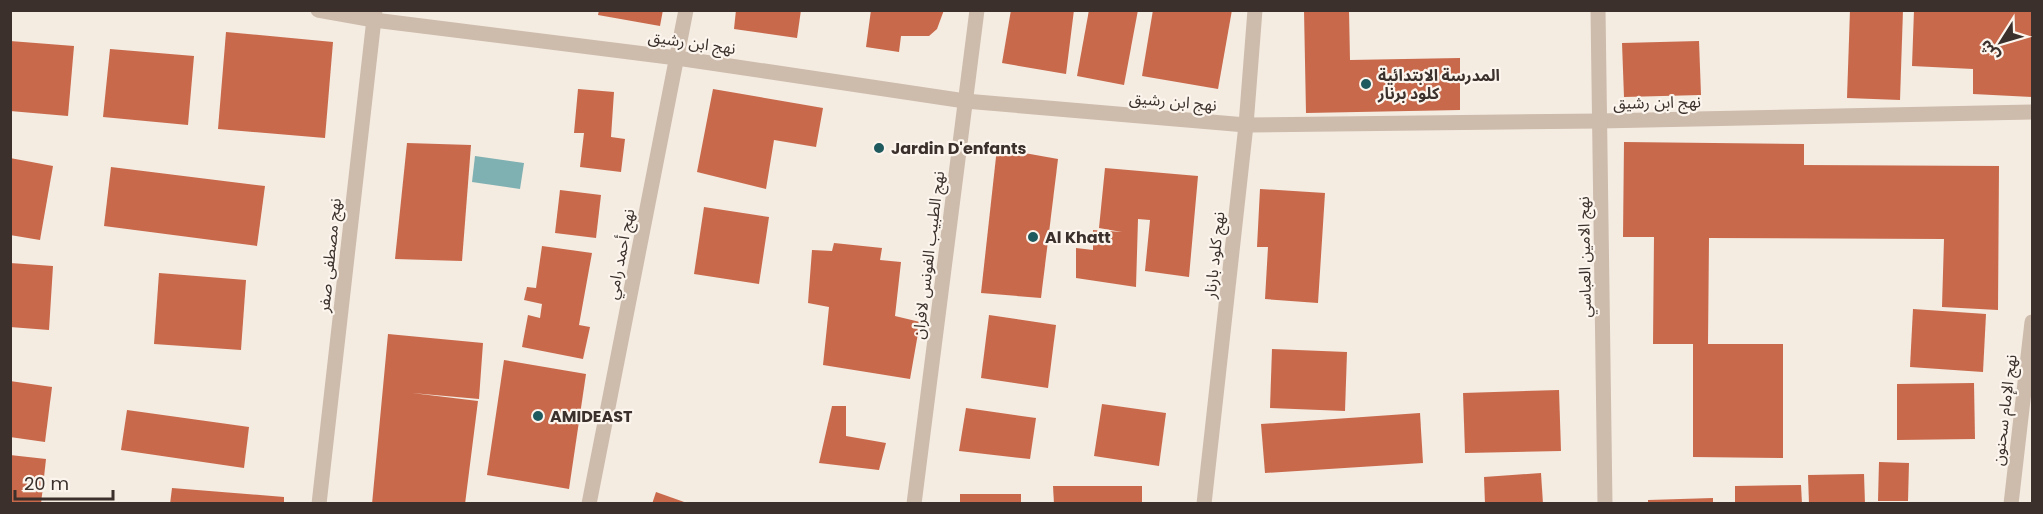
<svg xmlns="http://www.w3.org/2000/svg" width="2043" height="514" viewBox="0 0 2043 514" font-family="Poppins,'Noto Sans Arabic',sans-serif">
<style>
.water{fill:#7fb0b2}
.building{fill:#c8694b}
.lines{fill:none;stroke-linecap:round;stroke-linejoin:round}
.street{stroke:#cdbbac;stroke-width:15}
.poi-dot{fill:#1f5a5e;stroke:#fbf5ee;stroke-width:2}
.labels{text-anchor:middle;stroke-width:4.5;stroke-linejoin:round;paint-order:stroke}
.street-label{font-size:16px;fill:#3b302b;stroke:#fbf5ee}
.poi-label{font-size:16px;font-weight:bold;fill:#3b302b;stroke:#fbf5ee;text-anchor:start}
</style>
<rect width="100%" height="100%" fill="#f4ebe1"/>
<!-- water -->
<polygon class="water" points="475,156 524,163 520,189 472,182"/>
<!-- building -->
<g class="building">
<polygon points="599,10 663,10 660,26 598,15"/>
<polygon points="736,10 801,10 797,38 734,29"/>
<polygon points="871,10 944,10 937,29 929,36 901,36 899,52 866,47"/>
<polygon points="1011,10 1074,10 1066,74 1002,63"/>
<polygon points="1089,10 1138,10 1124,85 1077,76"/>
<polygon points="1153,10 1232,10 1218,89 1142,76"/>
<polygon points="1304,10 1349,10 1350,60 1460,58 1460,110 1306,113"/>
<polygon points="1850,10 1903,10 1900,100 1847,98"/>
<polygon points="1914,10 2032,10 2032,97 1973,94 1973,69 1912,66"/>
<polygon points="226,32 333,42 325,138 218,129"/>
<polygon points="10,41 74,46 68,116 10,111"/>
<polygon points="1699,41 1701,95 1624,97 1622,43"/>
<polygon points="110,49 194,56 188,125 103,117"/>
<polygon points="578,89 614,92 611,137 625,139 621,172 580,167 584,133 574,133"/>
<polygon points="713,89 823,108 816,147 774,140 766,189 697,172"/>
<polygon points="1624,142 1804,144 1804,165 1999,166 1998,310 1942,307 1944,239 1709,238 1708,344 1783,344 1783,458 1693,457 1693,344 1653,344 1654,237 1623,237"/>
<polygon points="407,143 471,145 462,261 395,259"/>
<polygon points="997,148 1058,159 1041,298 981,293"/>
<polygon points="10,158 53,166 40,240 10,235"/>
<polygon points="111,167 265,186 257,246 104,226"/>
<polygon points="1105,168 1198,176 1189,277 1145,271 1150,220 1138,219 1136,287 1076,278 1076,248 1093,250 1093,230 1122,232 1099,228"/>
<polygon points="1260,189 1325,193 1318,303 1265,299 1268,247 1257,247"/>
<polygon points="560,190 601,195 596,238 555,233"/>
<polygon points="704,207 769,217 759,284 694,274"/>
<polygon points="834,243 882,248 880,260 901,262 895,316 920,322 910,379 823,365 829,307 808,303 812,250 832,251"/>
<polygon points="542,246 592,253 579,325 590,327 583,359 522,347 528,315 540,318 542,304 524,300 527,287 536,288"/>
<polygon points="10,263 53,266 49,330 10,327"/>
<polygon points="159,273 246,280 241,350 154,344"/>
<polygon points="1913,309 1986,314 1983,372 1910,367"/>
<polygon points="989,315 1056,325 1048,388 981,378"/>
<polygon points="388,334 483,343 479,399 412,393 478,401 465,504 372,504"/>
<polygon points="1272,349 1347,352 1345,411 1270,408"/>
<polygon points="504,360 586,374 569,489 487,475"/>
<polygon points="10,381 52,387 45,442 10,437"/>
<polygon points="1974,383 1975,439 1897,440 1897,384"/>
<polygon points="1559,390 1561,451 1465,453 1463,393"/>
<polygon points="1102,404 1166,413 1159,466 1094,456"/>
<polygon points="832,406 846,406 846,436 886,443 879,470 819,463"/>
<polygon points="966,408 1036,418 1030,459 959,451"/>
<polygon points="127,410 249,427 244,468 121,450"/>
<polygon points="1420,413 1423,463 1265,473 1261,424"/>
<polygon points="10,455 46,459 41,504 10,504"/>
<polygon points="1879,462 1909,463 1908,501 1878,501"/>
<polygon points="1541,473 1543,504 1485,504 1484,477"/>
<polygon points="1864,474 1865,504 1809,504 1808,475"/>
<polygon points="1801,485 1802,504 1735,504 1735,486"/>
<polygon points="1053,486 1142,486 1142,504 1054,504"/>
<polygon points="172,488 284,497 284,504 170,504"/>
<polygon points="656,492 687,503 687,504 652,504"/>
<rect x="960" y="494" width="61" height="10"/>
<polygon points="1713,498 1713,504 1648,504 1648,500"/>
</g>
<g class="lines">
<!-- street -->
<g class="street">
<polyline points="318,10 374,20 677,58 965,101 1246,125 1599,121 2032,112"/>
<polyline points="1598,10 1605,504"/>
<polyline points="319,504 375,10"/>
<polyline points="589,504 686,10"/>
<polyline points="914,504 977,10"/>
<polyline points="1204,504 1246,125 1255,10"/>
<polyline points="2011,504 2032,322"/>
</g>
</g>
<!-- markers -->
<g class="poi-dot">
<circle cx="1366" cy="84" r="6"/>
<circle cx="879" cy="148" r="6"/>
<circle cx="1033" cy="237" r="6"/>
<circle cx="538" cy="416" r="6"/>
</g>
<g class="labels">
<!-- street labels -->
<g class="street-label">
<text transform="translate(692 42) rotate(8)" y="6">نهج ابن رشيق</text>
<text transform="translate(1173 101) rotate(5)" y="6">نهج ابن رشيق</text>
<text transform="translate(1657 102) rotate(-1)" y="6">نهج ابن رشيق</text>
<text transform="translate(620 254) rotate(-79)" y="6">نهج أحمد رامي</text>
<text transform="translate(329 255) rotate(-84)" y="6">نهج مصطفى صفر</text>
<text transform="translate(928 255) rotate(-83)" y="6">نهج الطبيب الفونس لافران</text>
<text transform="translate(1214 255) rotate(-84)" y="6">نهج كلود بارنار</text>
<text transform="translate(1584 257) rotate(-91)" y="6">نهج الامين العباسي</text>
<text transform="translate(2004 410) rotate(-83)" y="6">نهج الإمام سحنون</text>
</g>
<!-- poi labels -->
<g class="poi-label">
<text x="1378" y="81">المدرسة الابتدائية<tspan x="1378" dy="18">كلود برنار</tspan></text>
<text x="891" y="154">Jardin D'enfants</text>
<text x="1045" y="243">Al Khatt</text>
<text x="550" y="422">AMIDEAST</text>
</g>
</g>
<!-- border -->
<rect width="2043" height="514" fill="none" stroke="#3b302b" stroke-width="24"/>
<!-- north arrow -->
<g transform="translate(2001 42) rotate(233)" stroke="#fbf5ee" stroke-width="4.5" paint-order="stroke">
<path d="M0-4.5L10 22L0 15L-10 22Z" fill="#3b302b"/>
<text y="-9" font-size="16" font-weight="bold" text-anchor="middle" fill="#3b302b">ش</text>
</g>
<!-- scale -->
<path d="M15 490v9h98v-9" fill="none" stroke="#3b302b" stroke-width="3"/>
<text x="24" y="490" font-size="18" fill="#3b302b" stroke="#fbf5ee" stroke-width="4.5" paint-order="stroke">20 m</text>
</svg>
